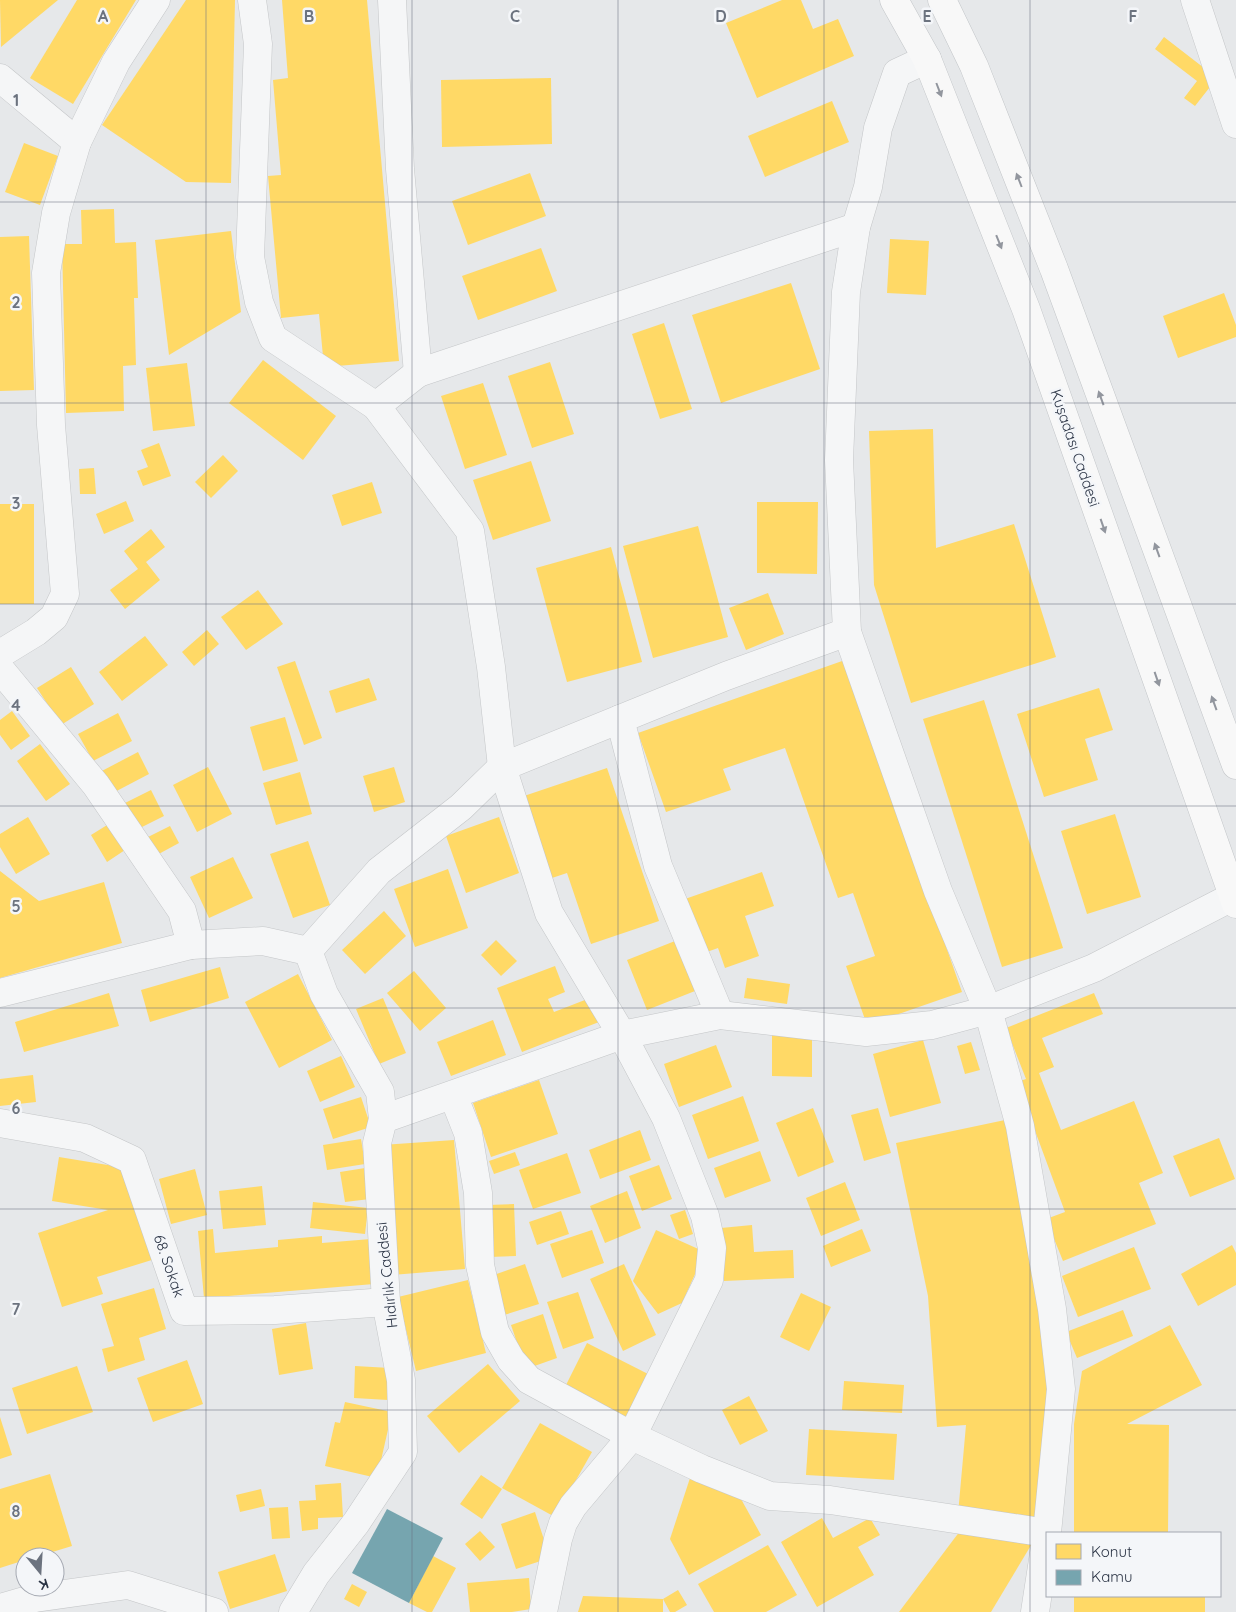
<svg xmlns="http://www.w3.org/2000/svg" width="1236" height="1612" viewBox="0 0 1236 1612" font-family="Quicksand,sans-serif">
<style>
.homes{fill:#ffd966}
.public{fill:#76a5af}
.lines{fill:none;stroke-linecap:round;stroke-linejoin:round}
.minor-casing{stroke:#c4c6c8;stroke-width:29}
.primary-casing{stroke:#c2c5c8;stroke-width:29}
.minor{stroke:#f5f6f7;stroke-width:28}
.primary{stroke:#f8f8f8;stroke-width:28}
.oneway{fill:#92969e}
.grid{fill:none;stroke:#6c737f;stroke-width:1;stroke-opacity:0.55}
.labels{text-anchor:middle;stroke-width:5;stroke-linejoin:round;paint-order:stroke}
.street-label{font-size:15px;fill:#2b3445;stroke:#f4f6f9}
.grid-label{font-size:16px;text-anchor:middle;font-weight:bold;fill:#6c737f;stroke:#f4f6f9;stroke-width:5;stroke-linejoin:round;paint-order:stroke}
</style>
<rect width="100%" height="100%" fill="#e6e8ea"/>
<!-- homes -->
<g class="homes">
<polygon points="0,0 58,0 1,47"/>
<polygon points="77,0 136,0 73,104 30,78"/>
<polygon points="186,0 235,0 231,183 186,182 102,125"/>
<polygon points="282,0 367,0 399,361 324,367 319,314 281,318 268,176 281,175 273,80 288,78"/>
<polygon points="782,0 801,0 813,29 838,19 854,56 757,98 726,23"/>
<polygon points="1164,37 1217,78 1195,106 1184,98 1197,81 1155,49"/>
<polygon points="551,78 552,144 442,147 441,80"/>
<polygon points="832,101 849,142 765,177 748,136"/>
<polygon points="24,143 58,156 40,205 5,192"/>
<polygon points="530,173 546,216 468,245 452,201"/>
<polygon points="114,209 115,243 136,242 138,298 134,298 136,365 123,366 124,411 66,413 62,244 82,244 81,210"/>
<polygon points="231,231 241,312 169,355 155,240"/>
<polygon points="29,236 34,390 0,391 0,237"/>
<polygon points="890,239 929,241 926,295 887,293"/>
<polygon points="541,248 557,291 478,320 462,276"/>
<polygon points="791,283 820,369 721,403 692,315"/>
<polygon points="1224,293 1236,325 1236,337 1178,358 1163,316"/>
<polygon points="664,323 692,409 660,419 632,334"/>
<polygon points="263,360 336,416 303,460 229,403"/>
<polygon points="550,362 574,434 532,448 508,376"/>
<polygon points="187,363 195,426 153,431 146,368"/>
<polygon points="483,383 507,455 465,469 441,396"/>
<polygon points="933,429 936,548 1014,524 1056,657 911,703 874,585 869,431"/>
<polygon points="159,443 171,476 143,486 137,471 148,467 141,450"/>
<polygon points="223,455 238,471 211,498 195,482"/>
<polygon points="531,461 551,521 493,540 473,480"/>
<polygon points="94,468 96,494 80,494 79,469"/>
<polygon points="372,482 382,513 342,526 332,495"/>
<polygon points="126,501 134,521 104,534 96,514"/>
<polygon points="757,502 818,502 817,574 757,573"/>
<rect x="0" y="504" width="34" height="100"/>
<polygon points="698,526 728,637 653,658 623,546"/>
<polygon points="151,529 165,547 146,562 160,580 125,609 110,590 138,569 124,551"/>
<polygon points="611,547 642,662 567,682 536,568"/>
<polygon points="258,590 283,624 246,650 221,617"/>
<polygon points="768,593 784,634 746,650 729,608"/>
<polygon points="207,630 219,644 194,666 182,652"/>
<polygon points="145,636 168,665 122,701 99,672"/>
<polygon points="845,660 962,992 867,1025 846,966 875,956 853,893 838,898 785,748 723,769 731,790 666,812 638,733"/>
<polygon points="295,661 322,738 304,745 277,667"/>
<polygon points="71,667 94,704 61,725 37,688"/>
<polygon points="369,678 377,700 336,713 329,691"/>
<polygon points="1099,688 1113,730 1085,739 1098,780 1044,797 1017,714"/>
<polygon points="984,700 1063,948 1002,967 923,719"/>
<polygon points="12,711 30,736 11,750 0,735 0,720"/>
<polygon points="118,713 132,741 93,761 78,734"/>
<polygon points="285,717 298,761 263,771 250,727"/>
<polygon points="40,744 70,784 46,801 17,761"/>
<polygon points="138,752 149,774 109,795 98,773"/>
<polygon points="208,767 232,814 197,832 173,785"/>
<polygon points="394,767 405,802 374,812 363,776"/>
<polygon points="607,768 659,921 591,944 567,873 552,878 524,796"/>
<polygon points="300,772 312,814 276,825 263,783"/>
<polygon points="151,790 164,816 136,830 123,804"/>
<polygon points="1115,814 1141,897 1087,914 1061,831"/>
<polygon points="28,817 50,854 16,874 0,847 0,834"/>
<polygon points="499,817 519,873 466,893 446,836"/>
<polygon points="112,822 128,848 107,862 91,835"/>
<polygon points="170,826 179,843 155,856 146,838"/>
<polygon points="308,841 330,905 293,918 270,854"/>
<polygon points="233,857 253,898 209,918 190,877"/>
<polygon points="448,869 468,928 415,947 394,889"/>
<polygon points="0,871 39,901 104,882 122,943 0,978"/>
<polygon points="762,872 774,906 745,916 759,956 725,968 718,948 704,953 685,899"/>
<polygon points="384,911 406,936 365,974 342,950"/>
<polygon points="496,940 517,961 501,976 481,955"/>
<polygon points="675,941 695,991 647,1010 627,960"/>
<polygon points="555,966 565,992 548,999 554,1012 590,998 599,1022 522,1052 497,988"/>
<polygon points="220,967 229,998 150,1022 141,990"/>
<polygon points="414,971 446,1008 420,1031 387,993"/>
<polygon points="298,974 332,1040 279,1068 245,1002"/>
<polygon points="747,978 790,984 787,1004 744,998"/>
<polygon points="109,993 119,1026 24,1052 15,1022"/>
<polygon points="1094,993 1103,1014 1042,1038 1054,1067 1039,1073 1061,1130 1134,1101 1163,1173 1139,1183 1156,1224 1063,1261 1046,1219 1065,1212 1017,1082 1026,1079 1006,1028"/>
<polygon points="383,998 406,1053 379,1064 356,1009"/>
<polygon points="493,1020 506,1055 451,1076 437,1042"/>
<polygon points="772,1035 812,1036 812,1077 772,1076"/>
<polygon points="923,1040 941,1103 890,1117 873,1054"/>
<polygon points="971,1042 980,1070 965,1074 957,1046"/>
<polygon points="716,1045 732,1087 679,1107 664,1064"/>
<polygon points="341,1056 355,1087 320,1102 307,1071"/>
<polygon points="33,1075 36,1102 0,1106 0,1079"/>
<polygon points="539,1080 558,1134 491,1157 473,1103"/>
<polygon points="743,1096 759,1141 708,1159 692,1115"/>
<polygon points="361,1097 371,1127 333,1139 323,1109"/>
<polygon points="813,1108 834,1162 798,1177 776,1123"/>
<polygon points="878,1108 891,1153 864,1161 851,1115"/>
<polygon points="1005,1120 1040,1288 1047,1387 1040,1518 958,1514 966,1425 937,1427 928,1296 896,1143"/>
<polygon points="640,1130 651,1160 600,1179 589,1150"/>
<polygon points="1219,1138 1235,1179 1190,1197 1173,1156"/>
<polygon points="361,1139 365,1164 327,1170 323,1145"/>
<polygon points="454,1140 465,1269 392,1275 382,1145"/>
<polygon points="760,1151 771,1181 725,1198 714,1168"/>
<polygon points="515,1152 520,1165 494,1174 489,1161"/>
<polygon points="567,1153 581,1193 533,1209 519,1170"/>
<polygon points="59,1157 120,1167 136,1201 155,1259 97,1277 103,1294 62,1307 38,1233 108,1210 52,1201"/>
<polygon points="659,1165 672,1199 642,1211 629,1176"/>
<polygon points="365,1168 370,1199 345,1202 340,1172"/>
<polygon points="195,1169 207,1215 171,1224 159,1179"/>
<polygon points="845,1182 860,1220 821,1236 806,1198"/>
<polygon points="262,1186 266,1225 223,1229 219,1191"/>
<polygon points="627,1191 641,1228 605,1243 590,1206"/>
<polygon points="313,1202 368,1208 365,1234 310,1228"/>
<polygon points="514,1204 516,1256 489,1257 487,1205"/>
<polygon points="685,1210 693,1234 679,1239 670,1215"/>
<polygon points="561,1211 569,1234 537,1245 529,1222"/>
<polygon points="752,1225 754,1252 793,1250 794,1278 724,1281 721,1228"/>
<polygon points="213,1229 215,1253 278,1247 278,1240 322,1236 322,1243 371,1239 374,1284 204,1298 198,1231"/>
<polygon points="862,1229 871,1251 831,1267 823,1246"/>
<polygon points="592,1230 604,1263 562,1278 550,1244"/>
<polygon points="656,1230 705,1252 682,1303 658,1314 633,1281"/>
<polygon points="1232,1245 1236,1253 1236,1285 1198,1306 1181,1274"/>
<polygon points="1134,1247 1151,1289 1078,1317 1062,1276"/>
<polygon points="525,1264 539,1304 501,1316 488,1277"/>
<polygon points="624,1264 656,1335 623,1351 590,1279"/>
<polygon points="468,1280 486,1353 416,1371 398,1297"/>
<polygon points="154,1288 166,1329 139,1338 145,1360 108,1372 102,1349 114,1346 101,1304"/>
<polygon points="578,1292 594,1338 563,1349 547,1302"/>
<polygon points="801,1293 831,1307 809,1351 780,1337"/>
<polygon points="1123,1310 1133,1336 1077,1358 1066,1332"/>
<polygon points="543,1314 557,1358 526,1369 511,1325"/>
<polygon points="306,1323 313,1369 279,1375 272,1329"/>
<polygon points="1170,1325 1202,1385 1127,1424 1169,1425 1168,1533 1074,1533 1074,1424 1082,1371"/>
<polygon points="587,1343 650,1375 627,1420 564,1389"/>
<polygon points="187,1360 203,1404 153,1422 137,1378"/>
<polygon points="488,1364 520,1401 459,1453 427,1416"/>
<polygon points="77,1366 93,1412 27,1434 12,1388"/>
<polygon points="355,1366 390,1368 388,1400 354,1398"/>
<polygon points="844,1381 904,1385 902,1413 842,1410"/>
<polygon points="749,1396 768,1431 740,1445 722,1410"/>
<polygon points="345,1402 392,1412 377,1478 325,1466 335,1422 340,1423"/>
<polygon points="0,1417 12,1455 0,1459"/>
<polygon points="540,1423 592,1452 555,1517 502,1488"/>
<polygon points="809,1429 897,1434 894,1480 806,1475"/>
<polygon points="50,1474 72,1546 36,1557 25,1557 25,1560 0,1568 0,1489"/>
<polygon points="481,1475 502,1489 482,1519 460,1504"/>
<polygon points="690,1478 741,1499 761,1535 689,1575 670,1539"/>
<polygon points="341,1483 343,1517 318,1518 318,1529 302,1531 299,1501 316,1500 315,1485"/>
<polygon points="261,1489 265,1506 240,1512 236,1495"/>
<polygon points="288,1507 290,1538 272,1539 269,1508"/>
<polygon points="535,1512 550,1558 516,1569 501,1524"/>
<polygon points="822,1518 833,1538 870,1518 880,1535 858,1547 874,1575 817,1607 781,1542"/>
<polygon points="963,1527 1033,1542 991,1612 899,1612"/>
<polygon points="480,1531 495,1547 480,1561 465,1544"/>
<polygon points="768,1545 797,1595 766,1612 714,1612 698,1584"/>
<polygon points="275,1554 287,1591 230,1609 218,1572"/>
<polygon points="433,1556 456,1568 432,1612 427,1612 409,1603"/>
<polygon points="529,1578 531,1609 512,1612 470,1612 467,1583"/>
<polygon points="352,1584 367,1592 359,1607 344,1599"/>
<polygon points="678,1590 687,1605 675,1612 670,1612 663,1599 663,1612 578,1612 583,1596 663,1599"/>
<rect x="1074" y="1596" width="131" height="16"/>
</g>
<!-- public -->
<polygon class="public" points="387,1509 443,1538 409,1603 352,1573"/>
<g class="lines">
<defs>
<g id="minor">
<polyline points="252,0 258,44 250,257 259,302 273,338 376,406 470,531 491,667 502,767 549,913 622,1035 666,1118 705,1216 712,1248 709,1280 632,1436 573,1506 563,1523 558,1539 543,1612"/>
<polyline points="392,0 400,169 418,373"/>
<polyline points="1195,0 1236,124"/>
<polyline points="927,59 897,73 878,128 868,187 856,227 846,292 839,460 847,632 938,891 988,1010 1020,1126 1052,1309 1061,1389 1047,1533"/>
<polyline points="0,78 77,142 56,213 46,273 51,425 65,594 54,617 36,632 0,654"/>
<polyline points="77,142 116,62 156,0"/>
<polyline points="376,406 418,373 856,227"/>
<polyline points="0,669 96,785 182,911 191,945"/>
<polyline points="620,719 658,866 720,1015"/>
<polyline points="308,951 379,871 461,807 502,767 726,676 847,632"/>
<polyline points="0,993 191,945 263,941 308,951"/>
<polyline points="453,1095 468,1133 478,1193 480,1265 495,1332 511,1360 529,1380 632,1436 702,1469 770,1496 830,1500 1047,1533"/>
<polyline points="383,1119 622,1035 720,1015 866,1032 932,1025 988,1010 1094,968 1234,896"/>
<polyline points="0,1123 85,1138 132,1160 184,1311 275,1310 386,1302"/>
<polyline points="0,1608 35,1598 128,1585 214,1612"/>
<polyline points="293,1612 316,1574 356,1523 403,1452 401,1380 386,1302 377,1143 383,1119 380,1092 324,994 308,951"/>
<polyline points="1035,1612 1047,1534"/>
</g>
<g id="primary">
<polyline points="894,0 927,59 1026,309 1236,904"/>
<polyline points="942,0 974,66 1054,269 1236,765"/>
</g>
</defs>
<!-- minor casing -->
<use href="#minor" class="minor-casing"/>
<!-- primary casing -->
<use href="#primary" class="primary-casing"/>
<!-- minor -->
<use href="#minor" class="minor"/>
<!-- primary -->
<use href="#primary" class="primary"/>
</g>
<!-- one-way arrows -->
<defs><path id="oneway-solid" d="M-6-.8H1V-3.2L6.5 0L1 3.2V.8H-6Z" transform="scale(1.25)"/></defs>
<g class="oneway">
<use href="#oneway-solid" transform="translate(939 90) rotate(69)"/>
<use href="#oneway-solid" transform="translate(1019 180) rotate(-111)"/>
<use href="#oneway-solid" transform="translate(999 242) rotate(68)"/>
<use href="#oneway-solid" transform="translate(1101 398) rotate(-110)"/>
<use href="#oneway-solid" transform="translate(1103 526) rotate(71)"/>
<use href="#oneway-solid" transform="translate(1157 550) rotate(-110)"/>
<use href="#oneway-solid" transform="translate(1157 679) rotate(71)"/>
<use href="#oneway-solid" transform="translate(1214 703) rotate(-110)"/>
</g>
<!-- grid -->
<path class="grid" d="M206 0V1612M412 0V1612M618 0V1612M824 0V1612M1030 0V1612M0 202H1236M0 403H1236M0 604H1236M0 806H1236M0 1008H1236M0 1209H1236M0 1410H1236"/>
<g class="labels">
<!-- street labels -->
<g class="street-label">
<text transform="translate(1075 448) rotate(71)" y="5">Kuşadası Caddesi</text>
<text transform="translate(169 1266) rotate(71)" y="5">68. Sokak</text>
<text transform="translate(387 1275) rotate(-96)" y="5">Hıdırlık Caddesi</text>
</g>
</g>
<g class="grid-label">
<text x="103" y="22">A</text>
<text x="309" y="22">B</text>
<text x="515" y="22">C</text>
<text x="721" y="22">D</text>
<text x="927" y="22">E</text>
<text x="1133" y="22">F</text>
<text x="16" y="106">1</text>
<text x="16" y="308">2</text>
<text x="16" y="509">3</text>
<text x="16" y="711">4</text>
<text x="16" y="912">5</text>
<text x="16" y="1114">6</text>
<text x="16" y="1315">7</text>
<text x="16" y="1517">8</text>
</g>
<!-- legend -->
<rect x="1046" y="1532" width="175" height="65" fill="#f4f6f9" stroke="#a4a8b1"/>
<rect x="1056" y="1544" width="25" height="15" fill="#ffd966" stroke="#a4a8b1"/>
<text x="1091" y="1557" font-size="15" fill="#2b3445">Konut</text>
<rect x="1056" y="1570" width="25" height="15" fill="#76a5af" stroke="#a4a8b1"/>
<text x="1091" y="1582" font-size="15" fill="#2b3445">Kamu</text>
<!-- north arrow -->
<g transform="translate(40 1572) rotate(162)"><circle r="24" fill="#f4f6f9" stroke="#a4a8b1"/>
<path d="M0-4L9 19L0 12L-9 19Z" fill="#6c737f"/>
<text y="-8" font-size="14" font-weight="bold" text-anchor="middle" fill="#2b3445">K</text>
</g>
</svg>
